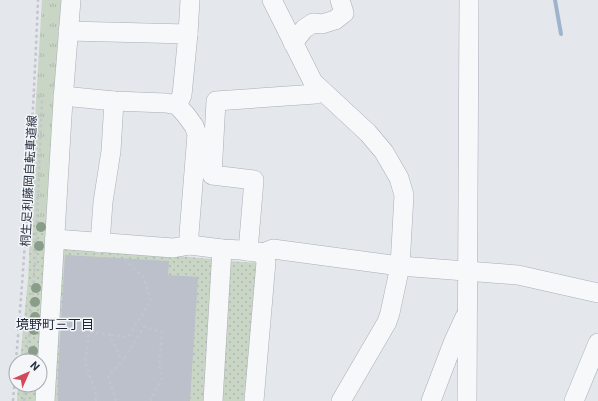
<svg xmlns="http://www.w3.org/2000/svg" width="598" height="401" viewBox="0 0 598 401" font-family="Roboto,'Noto Sans JP',sans-serif">
<style>
.grass{fill:url(#grass-tufts)}
.park{fill:url(#park-dots)}
.lines{fill:none;stroke-linecap:round;stroke-linejoin:round}
.stream{stroke:#9fb4cc;stroke-width:4}
.building{fill:#bbc0ca}
.minor-casing{stroke:#a9aeb7;stroke-width:20}
.path{stroke:#c2c5cb;stroke-width:2.5;stroke-dasharray:3 3;stroke-linecap:butt}
.minor{stroke:#f7f8fa;stroke-width:19}
.tree{fill:#899d89}
.labels{text-anchor:middle;stroke-width:3;stroke-linejoin:round;paint-order:stroke}
.street-label{font-size:12px;fill:#2b3445;stroke:#f4f6f9}
.neighbourhood-label{font-size:13px;fill:#1d2536;stroke:#f4f6f9}
</style>
<defs>
<pattern id="grass-tufts" width="24" height="20" patternUnits="userSpaceOnUse"><rect width="24" height="20" fill="#c9d6c5"/><path d="M3 7l-1-3M5 7V3M7 7l1-3M15 17l-1-3M17 17v-4M19 17l1-3" fill="none" stroke="#adb8ab"/></pattern>
<pattern id="park-dots" width="8" height="8" patternUnits="userSpaceOnUse"><rect width="8" height="8" fill="#c9d6c5"/><path d="M2 2h.1M6 6h.1" fill="none" stroke="#adb8ab" stroke-width="1.8" stroke-linecap="round"/></pattern>
</defs>
<rect width="100%" height="100%" fill="#e4e7ec"/>
<!-- grass -->
<polygon class="grass" points="42,0 63,0 40,361 21,361 37,280 29,255 36,101"/>
<!-- park -->
<polygon class="park" points="31,220 50,222 49,244 243,262 258,263 244,401 17,401 18,385 40,385 40,361 20,361 28,279"/>
<g class="lines">
<!-- stream -->
<polyline class="stream" points="555,0 561,34"/>
</g>
<!-- building -->
<polygon class="building" points="65,255 169,261 168,275 198,277 190,401 58,401 58,373"/>
<g class="lines">
<defs>
<g id="minor">
<polyline points="272,0 313,82 368,133 384,152 399,178 404,195 400,266 390,313 387,322 341,401"/>
<polyline points="68,31 188,34"/>
<polyline points="293,43 304,29 313,23 322,24 335,20 344,13 340,0"/>
<polyline points="63,96 114,101 166,103 177,105 186,115 194,126 197,134 189,234 190,245"/>
<polyline points="177,105 182,95 188,34 190,0"/>
<polyline points="55,239 173,248 190,245 222,249 241,250 263,253 273,249 400,266 518,275 598,293"/>
<polyline points="100,243 103,202 111,151 114,101"/>
<polyline points="248,251 254,180 212,175 216,101 316,94 321,90"/>
<polyline points="45,401 63,100 71,0"/>
<polyline points="213,401 222,249"/>
<polyline points="254,401 266,262 263,253"/>
<polyline points="431,401 453,343 465,317"/>
<polyline points="467,401 469,0"/>
<polyline points="574,401 598,343"/>
</g>
</defs>
<!-- minor casing -->
<use href="#minor" class="minor-casing"/>
<!-- path -->
<g class="path">
<polyline points="111,335 128,337 151,301 144,278 125,260"/>
<path d="M16 361C26 241 33 121 38 0"/>
<polyline points="27,361 35,264 42,102 40,98 34,94"/>
<polyline points="13,401 16,365"/>
<polyline points="24,401 25,385"/>
<polyline points="96,401 95,390 85,362 89,332 110,335 120,357 125,357 144,327 162,332 159,366 163,377 151,400 151,401"/>
<polyline points="116,401 108,376 125,358"/>
</g>
<!-- minor -->
<use href="#minor" class="minor"/>
</g>
<!-- trees -->
<g class="tree">
<circle cx="41" cy="227" r="5"/>
<circle cx="39" cy="246" r="5"/>
<circle cx="36" cy="288" r="5"/>
<circle cx="35" cy="302" r="5"/>
<circle cx="35" cy="317" r="5"/>
<circle cx="34" cy="330" r="5"/>
<circle cx="33" cy="351" r="5"/>
</g>
<g class="labels">
<!-- street labels -->
<g class="street-label">
<text transform="translate(29 181) rotate(-87)" y="4">桐生足利藤岡自転車道線</text>
</g>
<!-- neighbourhood labels -->
<g class="neighbourhood-label">
<text x="55" y="329">境野町三丁目</text>
</g>
</g>
<!-- north arrow -->
<g transform="translate(28 373) rotate(45)"><circle r="19" fill="#f4f6f9" stroke="#a4a8b1"/>
<path d="M0-3L7 15L0 10L-7 15Z" fill="#d1495b"/>
<text y="-6" font-size="11" font-weight="bold" text-anchor="middle" fill="#2b3445">N</text>
</g>
</svg>
